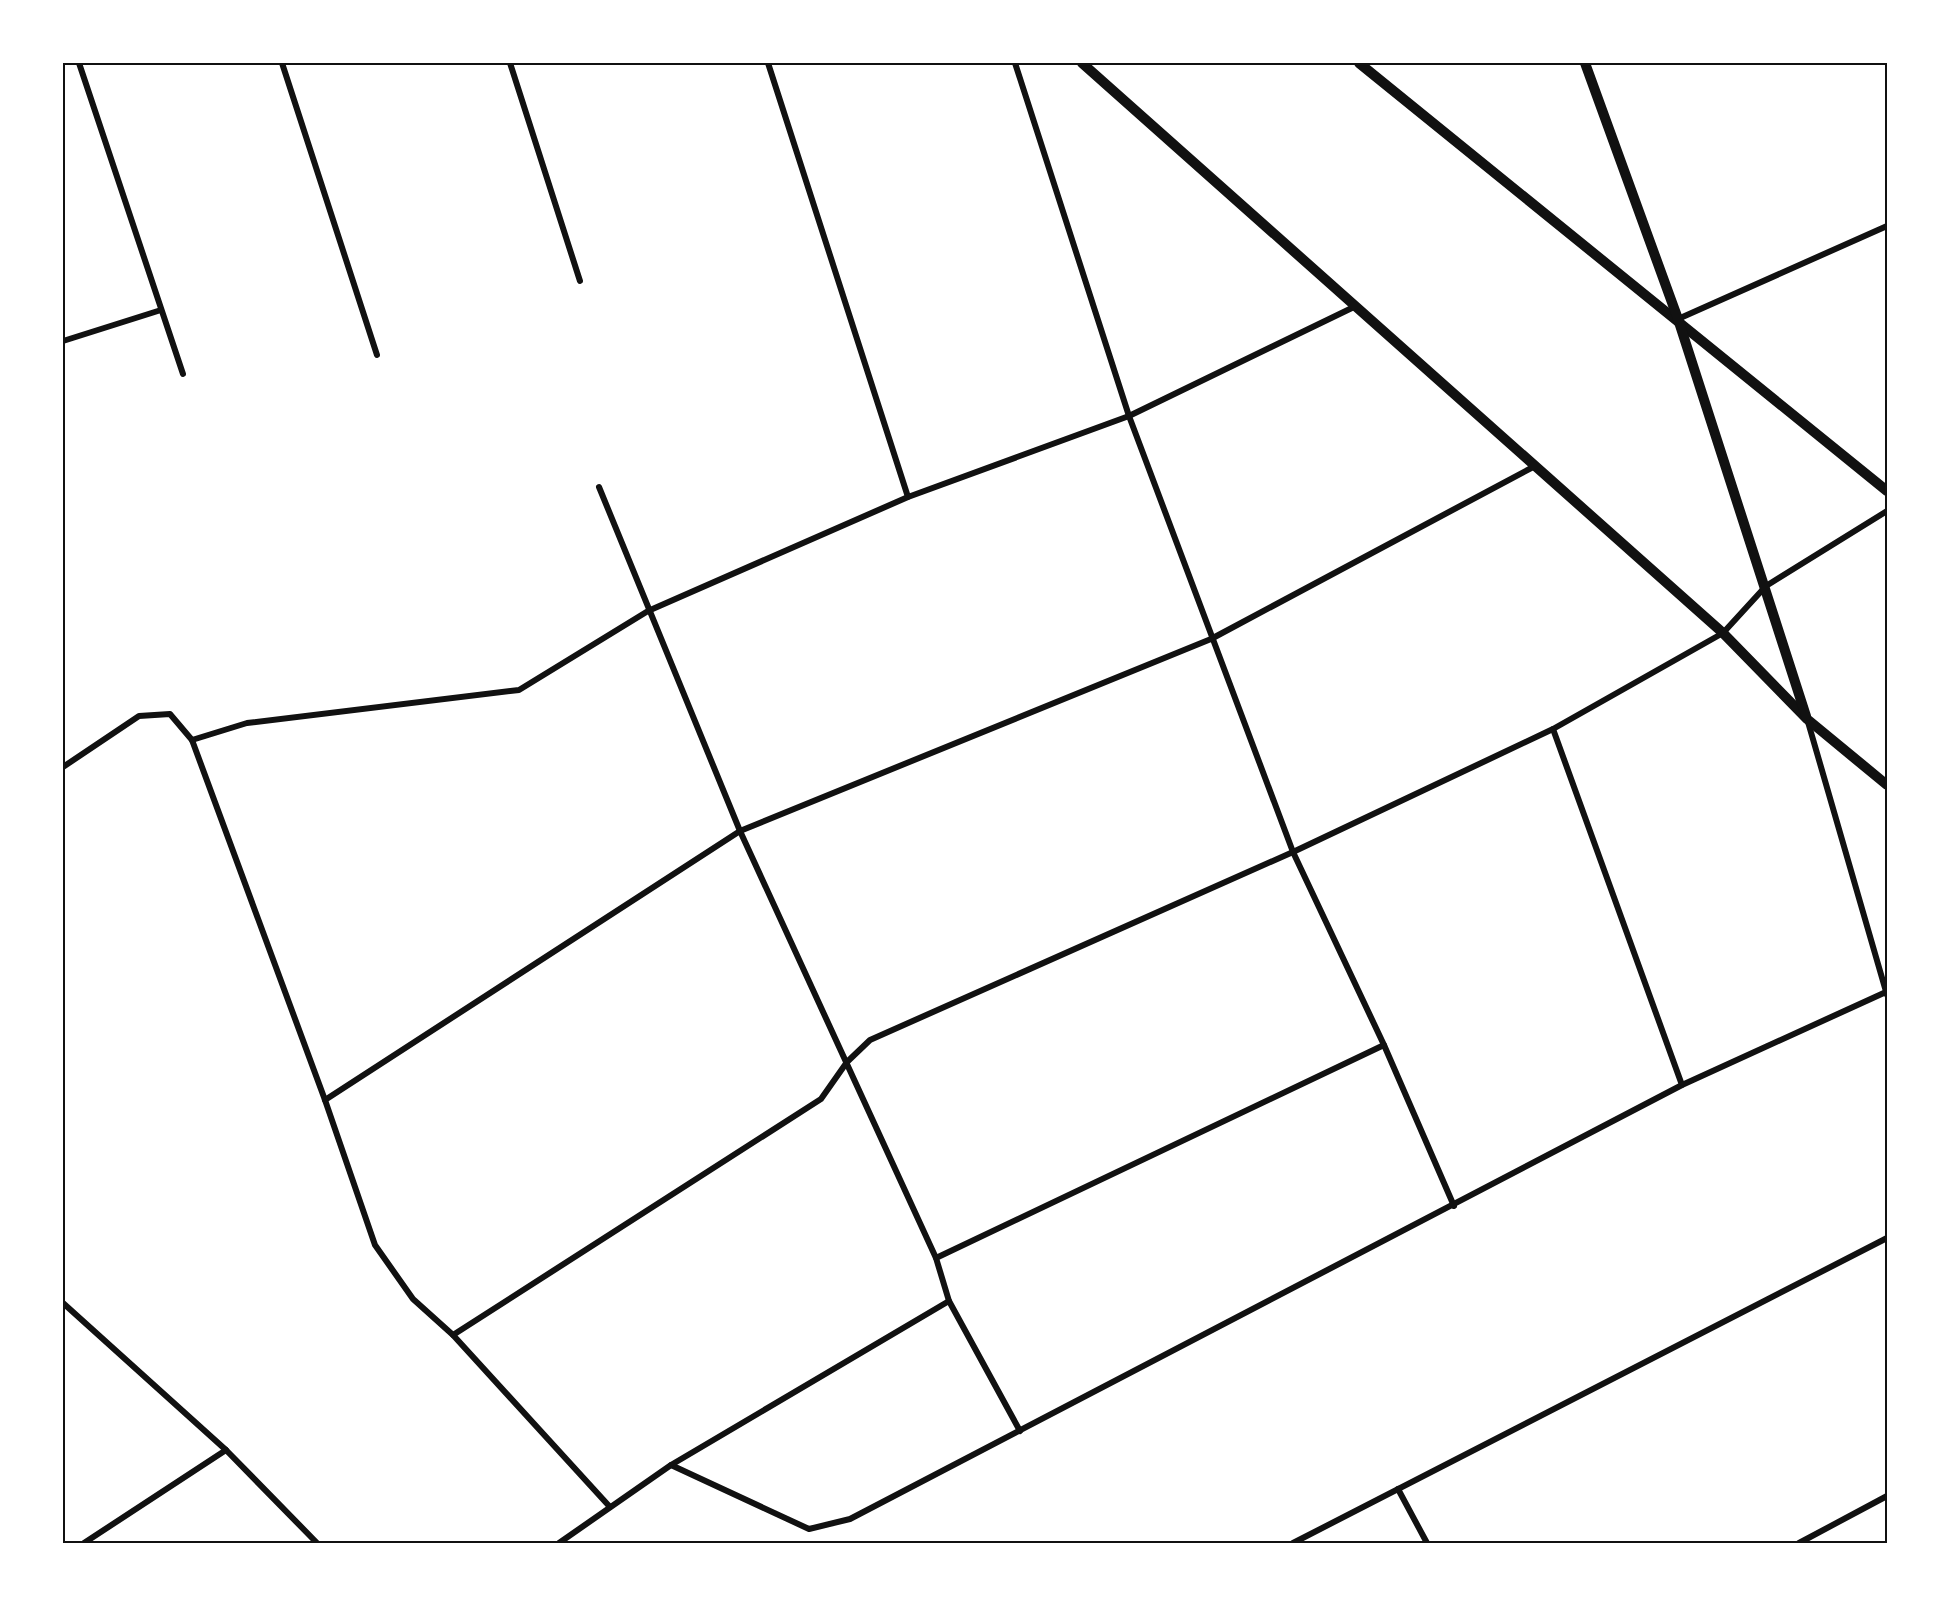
<svg xmlns="http://www.w3.org/2000/svg" width="1950" height="1606" viewBox="0 0 1950 1606" font-family="Mulish,sans-serif">
<style>
.lines{fill:none;stroke-linecap:round;stroke-linejoin:round}
.minor{stroke:#111;stroke-width:6}
.tertiary{stroke:#111;stroke-width:10}
.neatline{fill:none;stroke:#111;stroke-width:2}
</style>
<rect width="100%" height="100%" fill="#fff"/>
<g class="lines">
<!-- minor -->
<g class="minor">
<polyline points="79,63 183,374"/>
<polyline points="282,63 377,355"/>
<polyline points="510,63 580,281"/>
<polyline points="768,63 908,497"/>
<polyline points="1015,63 1129,416 1293,852 1384,1045 1454,1206"/>
<polyline points="1678,319 1887,226"/>
<polyline points="63,341 161,310"/>
<polyline points="599,487 740,831 936,1258 949,1301 1020,1431"/>
<polyline points="1808,722 1887,995"/>
<polyline points="1553,729 1682,1085"/>
<polyline points="192,740 247,723 519,690 648,611 908,497 1129,416 1356,306"/>
<polyline points="63,767 139,716 170,714 192,740 325,1100 375,1245 413,1299 453,1335 610,1507"/>
<polyline points="325,1100 740,831 1211,639 1535,466"/>
<polyline points="936,1258 1384,1045"/>
<polyline points="63,1303 226,1450 317,1543"/>
<polyline points="453,1335 821,1099 847,1062 870,1040 1293,852 1553,729 1723,633 1766,586 1887,511"/>
<polyline points="671,1465 809,1529 850,1519 1682,1085 1886,992"/>
<polyline points="1398,1489 1427,1543"/>
<polyline points="84,1543 226,1450"/>
<polyline points="559,1543 671,1465 949,1301"/>
<polyline points="1293,1543 1887,1238"/>
<polyline points="1799,1543 1887,1496"/>
</g>
<!-- tertiary -->
<g class="tertiary">
<polyline points="1082,63 1723,633 1807,719 1887,785"/>
<polyline points="1359,63 1887,491"/>
<polyline points="1585,63 1678,319 1806,716"/>
</g>
</g>
<!-- border -->
<rect width="1950" height="1606" fill="none" stroke="#ffffff" stroke-width="129"/>
<rect x="64" y="64" width="1822" height="1478" class="neatline"/>
</svg>
